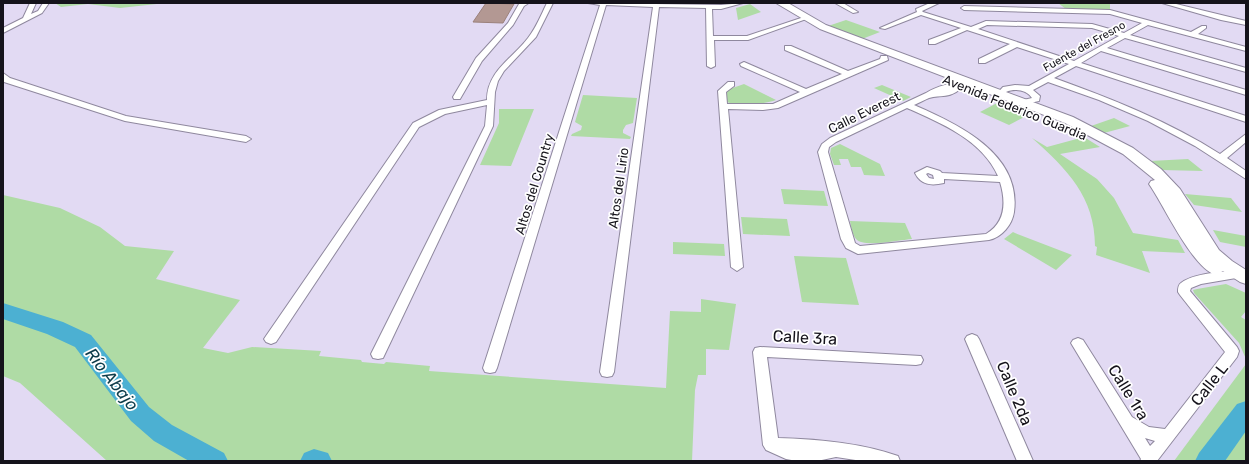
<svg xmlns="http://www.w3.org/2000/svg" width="1249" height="464" viewBox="0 0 1249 464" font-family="Rubik,sans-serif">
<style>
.green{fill:#afdba5}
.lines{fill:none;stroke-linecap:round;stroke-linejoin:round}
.river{fill:#4cb0d2;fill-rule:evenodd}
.building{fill:#b39893;stroke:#9b817b}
.street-casing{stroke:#8f889e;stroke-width:2}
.secondary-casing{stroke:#8f889e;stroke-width:2}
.street{fill:#fff;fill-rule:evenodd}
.secondary{fill:#fff;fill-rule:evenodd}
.labels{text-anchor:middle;stroke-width:3.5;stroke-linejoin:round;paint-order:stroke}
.far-street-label{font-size:11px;fill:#15131b;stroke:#fff}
.street-label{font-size:13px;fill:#15131b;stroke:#fff}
.near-street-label{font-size:16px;fill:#15131b;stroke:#fff}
.near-water-label{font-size:17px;font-style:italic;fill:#0e3c4a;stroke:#fff}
</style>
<rect width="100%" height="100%" fill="#e2daf3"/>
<!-- green -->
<g class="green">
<polygon points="55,3 166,3 120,8 88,4 61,7"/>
<polygon points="1058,3 1110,3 1110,10 1066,9"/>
<polygon points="750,4 761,12 738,20 736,8"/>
<polygon points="846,20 880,32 862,39 828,26"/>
<path d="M744 84 776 100C765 104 738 107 727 102V90Z"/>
<polygon points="882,85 911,97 903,101 874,88"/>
<polygon points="583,95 637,98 633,123 626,125 623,130 623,133 631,137 630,139 571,136 572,134 581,130 582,126 575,122"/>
<polygon points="999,102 1030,114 1009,125 980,112"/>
<polygon points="499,109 534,109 511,166 480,165 499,123"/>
<polygon points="1114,118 1130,126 1104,133 1091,126"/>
<path d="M1084 137 1100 147 1060 154 1097 179 1114 198 1133 233 1178 240 1185 253 1142 251 1150 273 1096 255 1097 247 1095 246C1095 197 1067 169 1032 138L1047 147Z"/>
<polygon points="840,144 880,164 885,176 864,175 861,167 851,167 848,159 839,159 841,165 834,165 830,154 831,148"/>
<polygon points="1188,159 1203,171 1161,170 1150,161"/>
<polygon points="781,189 824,191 828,206 784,204"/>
<polygon points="1185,194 1231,198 1242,212 1194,205"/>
<polygon points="3,195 60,208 100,227 125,246 174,251 156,279 240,300 203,348 228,353 252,347 321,351 319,356 361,360 362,362 384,364 386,362 430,366 429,371 666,388 670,311 701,312 701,299 736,304 729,350 706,349 706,375 698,375 695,390 692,461 107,461 20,383 3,376"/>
<polygon points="741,217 787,219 790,236 743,234"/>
<path d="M850 221 905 223 912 239C900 240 863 248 856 239 852 234 851 226 850 221Z"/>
<polygon points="1213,230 1246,236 1246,247 1220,242"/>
<polygon points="1013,232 1015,233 1072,255 1056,270 1004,239"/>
<polygon points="673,242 724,244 725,256 673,254"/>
<polygon points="794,256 846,258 859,305 802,302"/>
<polygon points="1226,284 1246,293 1246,311 1241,317 1246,320 1246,359 1239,343 1194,293 1193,290 1197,289"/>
<polygon points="1246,364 1246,461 1174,461"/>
</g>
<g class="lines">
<!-- river -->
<g class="river">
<polygon points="3,303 63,322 91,335 149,407 172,425 224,453 228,461 189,461 154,441 131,421 75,347 47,334 3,319"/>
<polygon points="1246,401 1246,431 1225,461 1195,461 1199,453 1237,404"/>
<polygon points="314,449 328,453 332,461 300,461 304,453"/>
</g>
</g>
<!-- building -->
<polygon class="building" points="486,3 514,4 503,23 473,22"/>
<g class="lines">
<defs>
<g id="street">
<polygon points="30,3 36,3 31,14 38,11 43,3 49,3 42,13 3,33 3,28 23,18"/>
<polygon points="529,3 524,6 513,25 482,61 460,99 454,99 453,97 476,58 508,23 519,4"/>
<path d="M547 3H553L536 37 504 71 498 81 495 92 493 126 383 358 378 359 373 358 371 354 485 126 487 105 445 114 419 127 276 342 271 344 266 342 264 339 266 336 413 123 439 110 487 100C487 71 512 59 528 38 536 28 541 15 547 3Z"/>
<polygon points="588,3 721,5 743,3 721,9 712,9 713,36 747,36 804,17 809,18 748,40 714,40 715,66 711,68 707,66 706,8 659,7 614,372 612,376 607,377 602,376 600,372 653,7 606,5 497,368 495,372 490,373 485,372 483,368 600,5"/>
<polygon points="835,3 843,3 858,12 853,13"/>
<path d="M930 3H939L922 11 923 12 971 27 986 21 1092 24 1124 33 1142 23 1110 14 964 10 961 8 964 6 1110 10 1191 32 1202 26H1206V28L1198 34 1246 47V51L1148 25 1130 35 1246 68V72L1125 38 1107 48 1246 90V95L1101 51 1081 63 1246 116V122L1076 66 1054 78C1112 99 1168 121 1220 154L1246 134V142L1227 158 1246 171V179L1195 146 1148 121 1099 100 1048 82 1033 90 1040 96 1039 101 1012 107 1011 105 1015 102 1032 98C1027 90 1015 88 1006 92L1005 97 997 100 993 98 1003 87 1015 85 1029 86 1069 64 1017 47 985 63H979V59L1010 44 967 30 935 44H929V40L961 28 921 15 885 29 880 28 917 12 916 9ZM987 25 1092 28 1119 36 1074 61 978 29Z"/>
<polygon points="1162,3 1172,3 1246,21 1246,25 1221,20"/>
<polygon points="785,46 791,46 848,71 880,59 881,56 887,56 888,60 778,108 763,110 728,109 743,267 737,271 731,267 718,91 728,82 734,82 734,86 726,92 727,104 773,104 800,92 741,66 740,64 744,62 806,89 842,74 785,50"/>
<polygon points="3,73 10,78 126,116 246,136 251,139 246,142 125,121 4,82"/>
<path d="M962 78 969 80 960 86V89C951 98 940 95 929 98 924 100 919 103 914 105 958 124 1022 154 1014 212 1012 225 1002 237 989 240L858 254 846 248 841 239 818 152 822 144 830 138 926 93C939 85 949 85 962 78ZM907 108C941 123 982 140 998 176L942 173 940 171 927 167 915 173C921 185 931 186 944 183V179L1000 182C1006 202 1006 222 986 234L860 246 855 243 828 152 829 147 836 142ZM928 173 933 175 934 179 929 178 926 174Z"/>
<path d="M1238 270 1242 271 1244 274 1242 277 1201 284 1191 288 1190 291 1237 347 1239 351 1237 357 1157 461H1140L1141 459 1071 343 1073 340 1078 338 1083 340 1132 417 1149 427 1165 429 1225 352 1180 295 1178 292C1178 289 1178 285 1181 283 1193 273 1223 272 1238 270ZM1145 438 1155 441 1150 446Z"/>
<polygon points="972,334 977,336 979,339 1033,461 1017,461 965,339 967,336"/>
<path d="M760 347 921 356 923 360 921 364 916 365 767 357 778 438C817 439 861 443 898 456L900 461H862L836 457 817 461H797L786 459 766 450 763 445 753 352 755 348Z"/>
</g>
<path id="secondary" d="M776 3H788L826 25 1073 117 1133 148 1161 169 1180 189 1219 250 1232 261 1246 270V284L1240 282 1223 271 1216 275C1192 268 1164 205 1149 184L1151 181 1155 180 1123 154 1065 123 820 29Z"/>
</defs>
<!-- street casing -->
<use href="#street" class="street-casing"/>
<!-- secondary casing -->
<use href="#secondary" class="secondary-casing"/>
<!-- street -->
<use href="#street" class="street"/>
<!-- secondary -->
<use href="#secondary" class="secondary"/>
</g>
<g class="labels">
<!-- far-street labels -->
<g class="far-street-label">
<text transform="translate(1084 46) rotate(-29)" y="4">Fuente del Fresno</text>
</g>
<!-- street labels -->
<g class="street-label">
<text transform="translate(1015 107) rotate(22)" y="5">Avenida Federico Guardia</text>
<text transform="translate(864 112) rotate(-26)" y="5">Calle Everest</text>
<text transform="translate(534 184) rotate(-73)" y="5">Altos del Country</text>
<text transform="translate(618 188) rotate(-82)" y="5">Altos del Lirio</text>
</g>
<!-- near-street labels -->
<g class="near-street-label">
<text transform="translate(805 337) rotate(3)" y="6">Calle 3ra</text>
<text transform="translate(1209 384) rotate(-52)" y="6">Calle L</text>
<text transform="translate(1129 392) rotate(58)" y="6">Calle 1ra</text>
<text transform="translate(1015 393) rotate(67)" y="6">Calle 2da</text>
</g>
<!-- near-water labels -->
<g class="near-water-label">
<text transform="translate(112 379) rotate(52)" y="6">Río Abajo</text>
</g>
</g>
<!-- border -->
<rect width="1249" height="464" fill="none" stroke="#15131b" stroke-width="8"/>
</svg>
